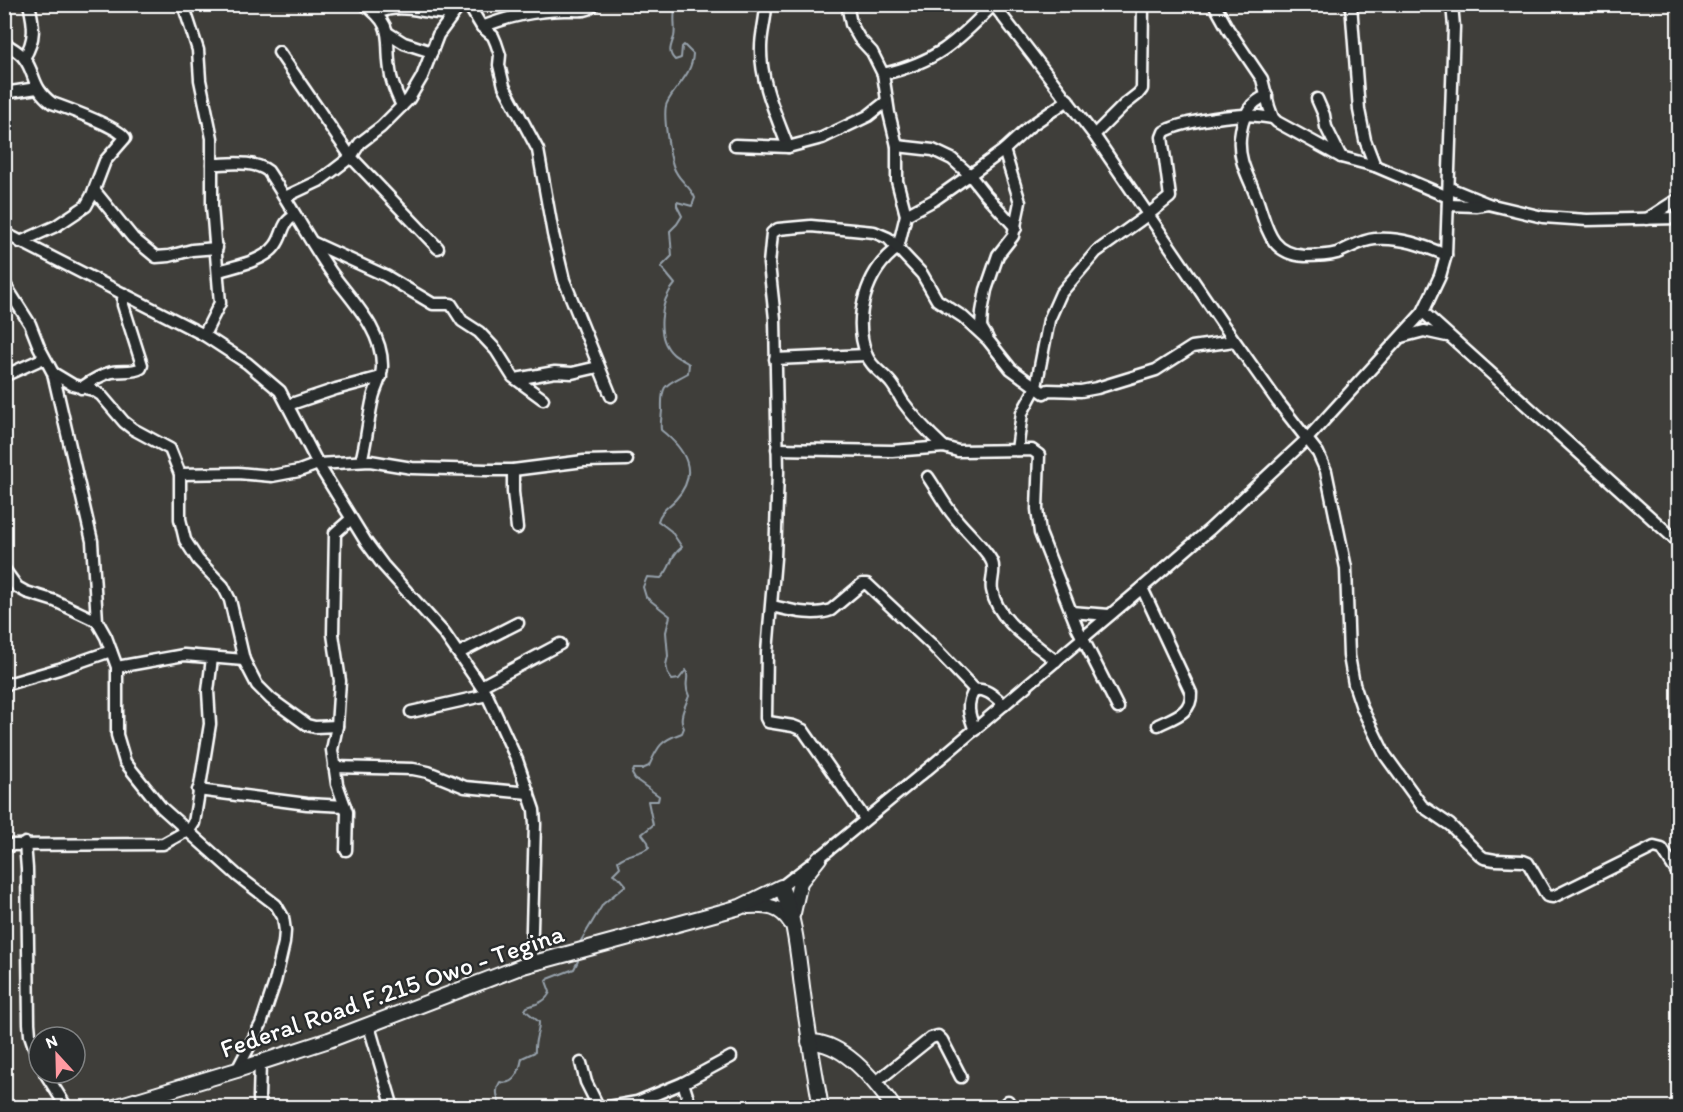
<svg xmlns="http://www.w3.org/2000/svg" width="1683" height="1112" viewBox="0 0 1683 1112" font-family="Itim,sans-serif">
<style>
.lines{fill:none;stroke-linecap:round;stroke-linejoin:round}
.stream{stroke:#97a2ac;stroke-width:2}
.minor-casing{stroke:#fff;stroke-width:15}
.major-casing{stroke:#fff;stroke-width:18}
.minor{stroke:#2a2d2e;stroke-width:10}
.major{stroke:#2a2d2e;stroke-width:14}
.labels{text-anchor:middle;stroke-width:4.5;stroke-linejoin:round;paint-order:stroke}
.street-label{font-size:26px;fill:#fff;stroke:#2a2d2e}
</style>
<rect width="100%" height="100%" fill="#3f3e3a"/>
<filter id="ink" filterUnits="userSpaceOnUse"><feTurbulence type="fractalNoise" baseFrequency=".0167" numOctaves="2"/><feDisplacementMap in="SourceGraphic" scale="12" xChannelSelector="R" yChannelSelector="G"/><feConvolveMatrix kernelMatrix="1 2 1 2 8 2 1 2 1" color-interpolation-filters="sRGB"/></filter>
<g filter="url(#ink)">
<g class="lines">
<!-- stream -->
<g class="stream">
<path d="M579 944 603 904 626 885 620 878 613 874 620 867 618 861C628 852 640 855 649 847L648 842 642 834 653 825 648 801H658L659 796 635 779 632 774 634 769H642L649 766C658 746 660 741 682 733L684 728C678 718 685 707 689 696 683 684 690 678 686 670L679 679 672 680 668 674 666 665 668 656 666 632 670 616 646 597 643 587 647 577 661 578C673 567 668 558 682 547L671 531 658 521C661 510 669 507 676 499 700 472 685 449 661 430 660 422 662 416 662 409 661 382 667 385 688 373L689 364C684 360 677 358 673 354 655 338 660 300 675 284L661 267 672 256 670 231 677 224 682 216 677 206V202L692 206 695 198C691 187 681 182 676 172 670 163 662 112 667 103 676 85 692 75 693 54L684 45 682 47 681 58 675 60C667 52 671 46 674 37 676 29 673 19 675 10L682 4"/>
<path d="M501 1108C498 1098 494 1091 500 1082 515 1086 520 1070 522 1058L535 1052C534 1041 539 1033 539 1022L525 1010 527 1007C537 1004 546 1002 550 992L546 981 548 979 574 969 578 961"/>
</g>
<defs>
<g id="minor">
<polyline points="183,4 198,50 200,80 212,138 212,206 220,303 204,335"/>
<path d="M364 4C396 27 385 37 390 70 391 83 397 95 402 106"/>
<polyline points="468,4 482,27 493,36 496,43 500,55 499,65 504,86 538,150 553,234 564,280 611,396"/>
<path d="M766 4C766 19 761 33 761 47 760 81 776 115 788 147"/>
<path d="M847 4 851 24 859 38 872 52 883 74 889 113 897 146V181L906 215 898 248C866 271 852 318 867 356 871 367 884 374 891 383 896 389 899 396 903 402 913 416 931 435 944 447"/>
<polyline points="993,4 1094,135 1224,326 1278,402 1318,453 1326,471 1346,568 1349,656 1354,684 1362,708 1385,755 1422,806 1450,825 1480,855 1484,858 1495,860 1523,861 1528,863 1547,896 1553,897 1654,847 1662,849 1678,874"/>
<polyline points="1214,4 1228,29 1262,79 1269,107 1273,118 1277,122 1341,157 1375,166 1448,197"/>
<polyline points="1351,4 1359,110 1365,140 1375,166"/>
<path d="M377 13C406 1 425 16 454 13"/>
<path d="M482 27C510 16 533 11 564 10 574 9 588 14 594 4"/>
<polyline points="388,33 404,43 432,52"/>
<path d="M4 43C10 47 20 52 24 58 36 74 31 87 52 103 66 108 119 127 125 138L105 161 92 195 86 206 56 226 20 242"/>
<polyline points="279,52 351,157 438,248"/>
<path d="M24 58C36 39 34 25 29 4"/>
<path d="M883 74C937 62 956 42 994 4"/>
<polyline points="4,93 37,88"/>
<path d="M1267 96C1248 102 1242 119 1240 138 1238 162 1249 177 1257 199 1267 227 1269 254 1305 256 1316 256 1326 256 1337 253 1350 248 1361 240 1375 239 1401 237 1422 245 1446 255"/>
<polyline points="1317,99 1324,115 1326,127 1341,157"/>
<polyline points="1094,135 1124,105 1138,94 1142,89 1143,4"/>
<polyline points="735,145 788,147 822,138 868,116 887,101"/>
<polyline points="897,146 933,150 952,159 969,174 984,193 1016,228"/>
<path d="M212 164C230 164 253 160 268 171 290 204 309 240 331 272 351 300 383 330 382 367 382 378 375 388 373 398 368 419 367 440 361 461"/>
<polyline points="1449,188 1488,204 1543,217 1587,220 1678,218"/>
<polyline points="94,190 133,238 156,257 169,256 192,250 217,248"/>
<polyline points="285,197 319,181 334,170 351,157 360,143 381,127 409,99 422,77 438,35 461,4"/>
<polyline points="1448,205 1476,206 1488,204"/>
<polyline points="906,215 934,200 978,169 1004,150 1029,127 1068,100"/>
<polyline points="1647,219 1678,199"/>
<polyline points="4,233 204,335 247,363 280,391 318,464 366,542 383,565 444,633 487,695 517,760 534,810 535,824 531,963"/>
<polyline points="314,243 386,276 433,304 451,304 462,321 479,332 496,350 513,377 543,399"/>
<path d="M219 271C236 266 264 261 275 246 284 235 281 222 295 216"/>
<polyline points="4,283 30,324 39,347 53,373 92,541 97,621"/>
<polyline points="1423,312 1678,542"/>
<polyline points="987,337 981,327 982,312 986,290 998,255 1013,236 1020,202 1004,150"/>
<polyline points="1401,337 1424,331 1447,336"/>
<polyline points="775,359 866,355"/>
<polyline points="53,373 73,385 93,390 101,395 124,422 133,429 170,449 180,474 180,519 185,540 198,560 223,586 230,600 244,660 257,685 271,699 307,725 315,727 337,726"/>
<polyline points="4,376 44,358"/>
<polyline points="516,379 555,372 572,373 598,367"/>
<path d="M81 388C91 381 100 375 112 372 122 370 133 373 141 368L142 365 123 305V299L125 294"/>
<polyline points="288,405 336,389 381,377"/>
<polyline points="777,449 892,451 944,447 958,451 1032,450 1039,455 1037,509 1040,533 1077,627 1118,708"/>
<path d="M1017 450 1022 413 1036 387 1049 320 1061 293 1096 252 1149 214 1170 197 1162 137 1164 132C1179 122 1225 116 1244 115 1254 115 1264 117 1273 118"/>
<polyline points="513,470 513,492 517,528"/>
<polyline points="180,474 238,473 272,476 299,471 318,464 370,461 412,468 487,470 513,470 584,461 627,460"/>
<path d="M928 477C937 490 944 504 954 516 963 528 987 550 992 562 996 571 990 581 992 590 997 621 1033 642 1056 661"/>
<polyline points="4,569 17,587 26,592 55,601 97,621 106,637 117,667 117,735 125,762 161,807 238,876 276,905 283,917 285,931 284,943 275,982 261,1024 237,1070"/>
<path d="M1142 588 1191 693C1192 713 1174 717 1158 725"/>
<path d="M772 606C790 610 813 617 831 610L862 584H867L932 645 975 690"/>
<polyline points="1071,612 1109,615"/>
<polyline points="459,653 518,623"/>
<polyline points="117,667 184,655 244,660"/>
<polyline points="4,685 59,669 111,651"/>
<polyline points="481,686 560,644"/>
<path d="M975 690C987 688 995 697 1004 705"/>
<polyline points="411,712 487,695"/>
<path d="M975 730C969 716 965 703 975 690"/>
<polyline points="334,767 413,769 428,772 465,787 529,793"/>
<polyline points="198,790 307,804 345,806"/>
<polyline points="865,819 803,730 793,726 768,722 766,718 767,652 775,558 778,472 775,319 769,264 772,233 778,229 811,226 874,232 888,238 922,274 937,300 963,317 988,340 1011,369 1044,393 1048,390 1081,391 1097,388 1156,370 1192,347 1234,341"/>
<polyline points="25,843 27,869 29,1023 30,1035 39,1062"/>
<polyline points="4,845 163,844 190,829 194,823 210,724 208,691 212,658"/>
<polyline points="346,850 347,812 337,784 332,750 337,726 340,681 333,634 335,533 351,519"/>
<polyline points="781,887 819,858 929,768 1142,588 1209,530 1307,439 1423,312 1440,276 1446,255 1454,27 1452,4"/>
<polyline points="369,1026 393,1108"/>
<polyline points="260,1063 259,1097 260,1108"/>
<polyline points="581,1063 586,1082 599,1108"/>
<polyline points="45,1073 67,1108"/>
<polyline points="876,1082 931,1038 938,1036 942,1040 961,1077"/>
<polyline points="683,1083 691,1108"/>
<polyline points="603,1108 637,1102 683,1083 731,1057"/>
<polyline points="1001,1108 1008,1101"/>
</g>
<g id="major">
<path d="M748 906C767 905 781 906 791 923"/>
<polyline points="793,913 800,882 819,858"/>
<path d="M809 1042C844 1041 876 1082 894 1108"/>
<path d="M111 1108 237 1070 329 1040 523 966 740 907 781 887C796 920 798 958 803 994 808 1032 814 1070 821 1108"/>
</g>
</defs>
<!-- minor casing -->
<use href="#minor" class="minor-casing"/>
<!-- major casing -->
<use href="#major" class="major-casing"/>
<!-- minor -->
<use href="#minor" class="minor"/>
<!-- major -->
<use href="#major" class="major"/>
</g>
</g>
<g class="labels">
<!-- street labels -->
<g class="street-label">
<text transform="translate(392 991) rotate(-19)" y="9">Federal Road F.215 Owo - Tegina</text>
</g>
</g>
<!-- margin -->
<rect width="1683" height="1112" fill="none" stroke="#2a2d2e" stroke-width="24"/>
<rect x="12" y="12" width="1659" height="1088" fill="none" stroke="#fff" stroke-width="2" filter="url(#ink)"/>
<!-- north arrow -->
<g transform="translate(57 1055) rotate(338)"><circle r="28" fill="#2a2d2e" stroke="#7f8182" stroke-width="1.5"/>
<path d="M0-4.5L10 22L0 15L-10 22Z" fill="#ff9aa2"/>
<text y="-9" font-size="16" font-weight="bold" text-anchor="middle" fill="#ffffff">N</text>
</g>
</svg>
